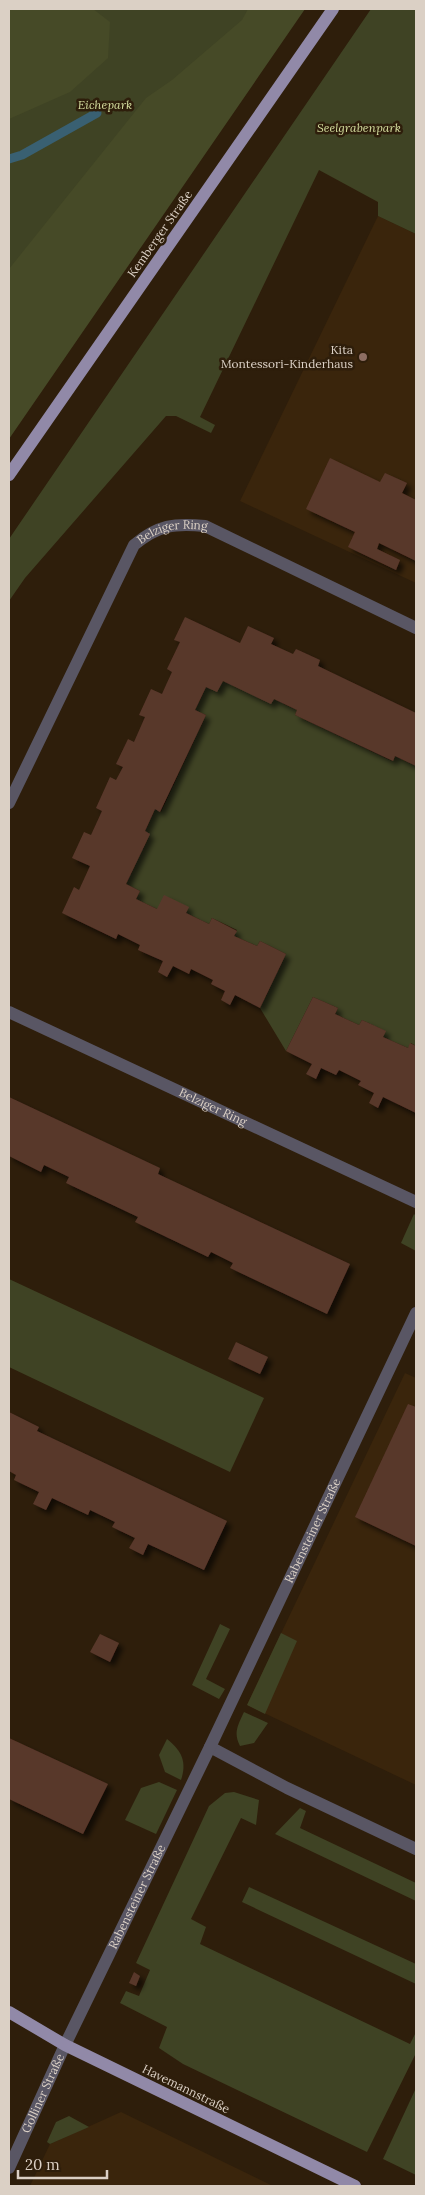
<svg xmlns="http://www.w3.org/2000/svg" width="425" height="2195" viewBox="0 0 425 2195" font-family="Lora,serif">
<style>
.built{fill:#3a250c}
.green{fill:#3f4324}
.forest{fill:#464a27}
.lines{fill:none;stroke-linecap:round;stroke-linejoin:round}
.stream{stroke:#396072;stroke-width:9}
.building{fill:#59372b;filter:url(#shadow)}
.minor{stroke:#595664;stroke-width:12}
.major{stroke:#9189a8;stroke-width:12}
.education-dot{fill:#8d6e63;stroke:#2e1e0b;stroke-width:2}
.labels{text-anchor:middle;stroke-width:5;stroke-linejoin:round;paint-order:stroke}
.park-label{font-size:12px;font-style:italic;fill:#d4dd9e;stroke:#2e1e0b}
.street-label{font-size:12px;fill:#dbd0c5;stroke:#2e1e0b}
.poi-label{font-size:12px;fill:#dbd0c5;stroke:#2e1e0b;text-anchor:end}
</style>
<defs>
<filter id="shadow"><feDropShadow dx="4.5" dy="4.5" stdDeviation="2.5" flood-color="#0009"/></filter>
</defs>
<rect width="100%" height="100%" fill="#2e1e0b"/>
<!-- built -->
<g class="built">
<polygon points="378,216 416,234 416,583 240,501"/>
<polygon points="405,1373 416,1378 416,1785 247,1705"/>
<polygon points="121,2112 273,2186 30,2186 50,2144"/>
</g>
<!-- green -->
<g class="green">
<polygon points="9,9 281,9 9,429"/>
<polygon points="371,9 416,9 416,234 378,216 378,202 319,170 200,417 215,425 211,433 176,416 166,416 25,578 9,601 9,539"/>
<polygon points="223,681 274,699 297,710 295,715 392,761 395,756 416,766 416,1046 411,1043 408,1048 383,1037 385,1031 362,1020 359,1025 335,1014 338,1008 313,997 286,1051 260,1008 286,954 260,941 257,946 234,936 237,930 212,918 209,924 186,913 188,908 157,909 136,899 140,891 126,884 149,834 145,831 155,809 161,812 206,715 195,710 206,687"/>
<polygon points="414,1214 416,1216 416,1251 401,1243"/>
<polygon points="9,1279 264,1398 230,1472 9,1367"/>
<polygon points="220,1624 230,1629 206,1679 225,1689 219,1699 192,1685"/>
<polygon points="281,1633 297,1641 265,1714 247,1705"/>
<path d="M244 1712 268 1723 254 1743 240 1746C233 1733 238 1725 244 1712Z"/>
<path d="M167 1739C182 1751 187 1762 181 1780L165 1772 159 1755Z"/>
<polygon points="159,1782 177,1790 156,1834 125,1820 141,1788"/>
<polygon points="234,1792 259,1800 256,1825 241,1818 191,1919 206,1927 200,1944 410,2044 416,2032 416,2053 367,2152 183,2064 159,2048 167,2027 120,2003 126,1991 139,1996 150,1970 136,1963 209,1806 225,1793"/>
<polygon points="300,1808 306,1811 300,1828 416,1883 416,1901 275,1834"/>
<polygon points="249,1887 416,1964 416,1984 242,1902"/>
<polygon points="416,2088 416,2175 383,2159"/>
<polygon points="69,2116 89,2127 50,2144 47,2142 56,2122"/>
</g>
<!-- forest -->
<g class="forest">
<polygon points="9,9 93,9 110,22 108,58 70,92 9,119"/>
<polygon points="248,9 305,9 9,439 9,269 146,98 172,80 242,20"/>
</g>
<g class="lines">
<!-- stream -->
<polyline class="stream" points="9,159 22,155 97,113"/>
</g>
<!-- building -->
<g class="building">
<polygon points="330,458 380,482 385,473 407,483 402,493 416,500 416,561 379,543 377,549 400,560 396,570 348,547 355,532 306,509"/>
<polygon points="185,617 240,643 248,626 274,638 271,644 293,654 296,649 320,660 318,666 416,713 416,766 395,756 393,761 295,715 297,710 274,699 271,704 223,681 217,692 206,687 195,710 206,715 160,812 155,809 145,831 150,834 126,884 140,891 136,899 157,909 164,895 189,907 186,913 209,924 212,918 237,931 234,936 257,946 260,941 286,954 260,1008 235,995 230,1005 221,1000 225,991 211,984 213,980 191,969 189,974 173,966 167,977 158,972 163,961 138,950 140,945 118,934 116,939 62,913 74,887 79,890 90,866 72,858 84,832 91,835 102,811 96,808 110,777 116,780 123,767 116,764 128,739 134,742 145,717 139,715 151,689 162,694 166,685 172,672 167,669 180,642 174,640"/>
<polygon points="313,997 338,1008 335,1014 359,1025 362,1020 386,1031 383,1037 408,1048 410,1043 416,1046 416,1113 383,1097 378,1108 369,1103 374,1093 358,1085 361,1081 339,1070 336,1075 321,1068 316,1079 306,1074 312,1064 286,1051"/>
<polygon points="9,1097 160,1168 158,1174 350,1264 327,1314 230,1268 233,1263 211,1252 208,1257 135,1222 138,1217 66,1183 69,1177 44,1165 41,1172 9,1156"/>
<polygon points="236,1342 268,1357 260,1374 228,1359"/>
<polygon points="408,1404 416,1407 416,1546 355,1517"/>
<polygon points="9,1412 39,1427 37,1431 227,1521 204,1570 148,1544 143,1555 129,1548 135,1538 112,1527 115,1522 90,1510 88,1515 52,1498 46,1510 33,1504 39,1492 14,1480 16,1475 9,1471"/>
<polygon points="100,1634 119,1643 110,1662 90,1652"/>
<polygon points="9,1738 108,1784 83,1834 9,1799"/>
<polygon points="134,1972 140,1976 136,1986 129,1983"/>
</g>
<g class="lines">
<!-- minor -->
<g class="minor">
<path id="s1" d="M9 803 134 545C158 525 174 523 205 526L416 628"/>
<path id="s2" d="M9 1012 416 1202"/>
<polyline points="210,1747 287,1788 416,1849"/>
<path id="s3" d="M9 2168 65 2045 210 1747 416 1313"/>
</g>
<!-- major -->
<g class="major">
<polyline points="9,475 333,9"/>
<polyline points="9,2012 65,2045 355,2186"/>
</g>
</g>
<!-- markers -->
<circle class="education-dot" cx="363" cy="357" r="5"/>
<g class="labels">
<!-- park labels -->
<g class="park-label">
<text x="105" y="109">Eichepark</text>
<text x="359" y="132">Seelgrabenpark</text>
</g>
<!-- street labels -->
<g class="street-label">
<text transform="translate(160 234) rotate(-55)" y="4">Kemberger Straße</text>
<text dy="4" stroke="none"><textPath href="#s1" startOffset="329">Belziger Ring</textPath></text>
<text dy="4" stroke="none"><textPath href="#s2" startOffset="225">Belziger Ring</textPath></text>
<text dy="4" stroke="none"><textPath href="#s3" startOffset="706">Rabensteiner Straße</textPath></text>
<text dy="4" stroke="none"><textPath href="#s3" startOffset="300">Rabensteiner Straße</textPath></text>
<text transform="translate(186 2089) rotate(26)" y="4">Havemannstraße</text>
<text dy="4" stroke="none"><textPath href="#s3" startOffset="82">Golliner Straße</textPath></text>
</g>
<!-- poi labels -->
<g class="poi-label">
<text x="353" y="354">Kita<tspan x="353" dy="14">Montessori-Kinderhaus</tspan></text>
</g>
</g>
<!-- border -->
<rect width="425" height="2195" fill="none" stroke="#dbd0c5" stroke-width="20"/>
<!-- scale -->
<path d="M18 2170v8h89v-8" fill="none" stroke="#dbd0c5" stroke-width="2.5"/>
<text x="25" y="2170" font-size="15" fill="#dbd0c5" stroke="#2e1e0b" stroke-width="4" paint-order="stroke">20 m</text>
</svg>
